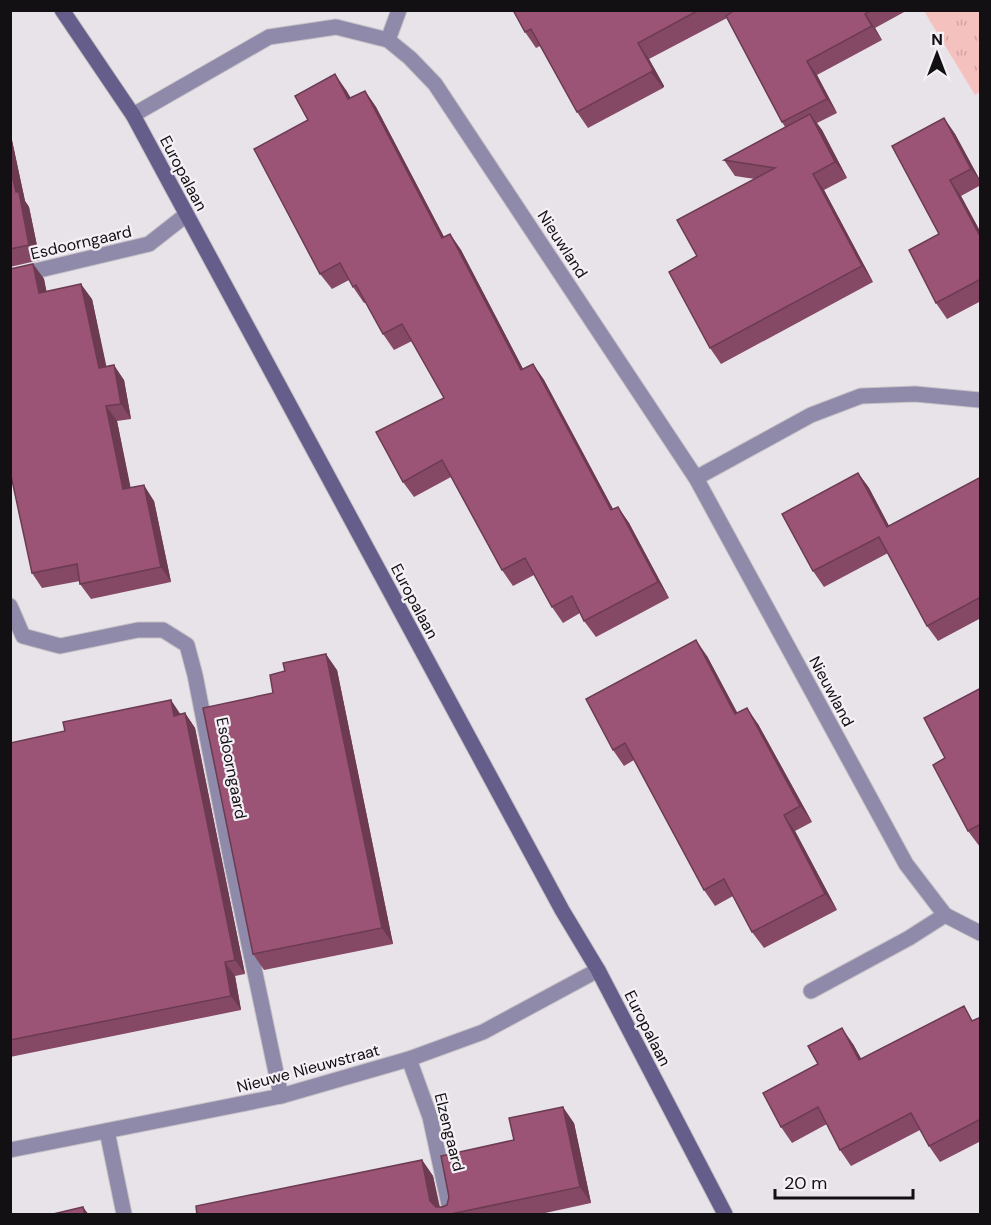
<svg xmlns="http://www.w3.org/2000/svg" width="991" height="1225" viewBox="0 0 991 1225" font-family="'DM Sans',sans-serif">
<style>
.grass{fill:url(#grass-tufts)}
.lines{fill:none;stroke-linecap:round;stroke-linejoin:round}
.street-casing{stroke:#c6c1c7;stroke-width:17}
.secondary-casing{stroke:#c6c1c7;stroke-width:17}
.street{stroke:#8f8aa9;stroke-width:15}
.secondary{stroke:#665e8a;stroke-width:15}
.wall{fill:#854865}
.shaded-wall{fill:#6c3b52}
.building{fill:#9b5475;stroke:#6c3b52;stroke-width:1.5}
.labels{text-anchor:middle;stroke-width:4.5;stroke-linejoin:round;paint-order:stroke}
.street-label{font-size:16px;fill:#121012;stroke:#f5f0f6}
</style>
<defs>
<pattern id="grass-tufts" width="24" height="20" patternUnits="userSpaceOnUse" patternTransform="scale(1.5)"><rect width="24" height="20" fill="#f4c1bf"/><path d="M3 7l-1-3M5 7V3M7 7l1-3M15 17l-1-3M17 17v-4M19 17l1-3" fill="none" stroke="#d0a5a3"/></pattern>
</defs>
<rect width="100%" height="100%" fill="#e8e3e9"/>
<!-- grass -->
<polygon class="grass" points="924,11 980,11 980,92 975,95"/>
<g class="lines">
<defs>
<g id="street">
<polyline points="388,40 399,10"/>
<polyline points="133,115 269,37 336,27 388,40 410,58 435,84 696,478 906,864 945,915 980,933"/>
<polyline points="10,277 149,244 186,215"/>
<polyline points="696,478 811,415 861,396 915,394 980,400"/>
<polyline points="10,606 23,636 60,646 138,630 163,630 187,645 195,675 232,864 281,1096"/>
<polyline points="811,991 909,938 945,915"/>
<polyline points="409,1059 430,1117 451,1214"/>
<polyline points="107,1131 124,1214"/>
<polyline points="10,1150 281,1096 409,1059 483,1032 598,970"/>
</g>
<polyline id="secondary" points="62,10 133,115 562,910 598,970 725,1214"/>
</defs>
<!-- street casing -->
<use href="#street" class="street-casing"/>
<!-- secondary casing -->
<use href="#secondary" class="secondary-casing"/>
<!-- street -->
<use href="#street" class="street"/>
<!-- secondary -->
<use href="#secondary" class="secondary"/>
</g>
<!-- wall -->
<g class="wall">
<polygon points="513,10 905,10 906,11 875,28 882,40 817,75 837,113 817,123 822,130 847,178 824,190 873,282 721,364 710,348 697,256 755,179 735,176 724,160 785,127 782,122 727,18 649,59 664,86 663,88 588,128 577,112 540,46 536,48 525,32"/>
<polygon points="346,90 351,98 365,91 376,107 444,237 450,234 461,250 523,369 533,364 544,380 613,509 618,507 629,523 669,598 596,637 584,621 580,613 563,623 552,607 534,575 513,586 502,570 451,477 414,497 403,482 444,398 412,341 394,350 383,334 366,302 364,303 353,287 349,280 332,289 320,274 308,120"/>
<polygon points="944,118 955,134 981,182 981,185 961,196 981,233 981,301 947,319 936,303"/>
<polygon points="10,131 25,201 29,207 40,260 10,267"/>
<polygon points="33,264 44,279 46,291 92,299 106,367 124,380 131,419 117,421 130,487 154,501 171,582 91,599 80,584 80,581 42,588 32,573"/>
<polygon points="858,473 869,488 889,526 981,477 981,618 938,641 927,626 888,553 824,587 813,571"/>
<polygon points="707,656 737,712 758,724 812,822 795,831 837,910 764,948 752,932 733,896 715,906 704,890 634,760 624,766 613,750"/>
<polygon points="337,670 393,944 264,970 253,954 273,693"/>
<polygon points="981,688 981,846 980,847 968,831 945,758"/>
<polygon points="185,713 195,728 245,974 235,976 241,1010 10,1057 10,743"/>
<polygon points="981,1017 981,1141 940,1162 929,1146 920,1130 851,1166 840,1150 827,1124 792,1143 781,1127 818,1064 853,1044 861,1059 974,1020"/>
<polygon points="574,1123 591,1203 536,1215 197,1215 422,1160 433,1176 440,1207 442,1207 447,1205 514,1140"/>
</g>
<!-- shaded-wall -->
<g class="shaded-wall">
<polygon points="865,14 875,28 882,40 872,26"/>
<polygon points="638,43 649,59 664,86 663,88 651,72"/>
<polygon points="807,61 817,75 837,113 827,99"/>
<polygon points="335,74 346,90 359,115 348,99"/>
<polygon points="365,91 376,107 453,254 442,238"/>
<polygon points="810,114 822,130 847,178 835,162"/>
<polygon points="944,118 955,134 981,182 971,169"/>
<polygon points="10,131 25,201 29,207 40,260 29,245 16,192 10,167"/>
<polygon points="813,174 824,190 873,282 862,266"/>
<polygon points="950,180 961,196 981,233 981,238"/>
<polygon points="450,234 461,250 532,386 521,370"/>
<polygon points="33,264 44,279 50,308 39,293"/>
<polygon points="81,284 92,299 110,383 99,368"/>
<polygon points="533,364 544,380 622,526 611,510"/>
<polygon points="114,365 124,380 131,419 121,404"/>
<polygon points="106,406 117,421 134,504 123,489"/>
<polygon points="858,473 869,488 898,543 887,527"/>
<polygon points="144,485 154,501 171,582 161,567"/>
<polygon points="618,507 629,523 669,598 658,582"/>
<polygon points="696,640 707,656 746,730 735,714"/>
<polygon points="326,654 337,670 393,944 382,928"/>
<polygon points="171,700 181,715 174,716"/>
<polygon points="747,708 758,724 812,822 800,806"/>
<polygon points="185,713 195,728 245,974 235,960"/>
<polygon points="784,815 795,831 837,910 825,894"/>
<polygon points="225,962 235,976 241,1010 231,996"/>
<polygon points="842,1028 853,1044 871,1076 859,1060"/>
<polygon points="563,1107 574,1123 591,1203 580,1187"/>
<polygon points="422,1160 433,1176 441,1215 430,1201"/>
<polygon points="83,1207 89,1215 85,1215"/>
</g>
<!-- building -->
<g class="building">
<polygon points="513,10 699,10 638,43 653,70 651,72 577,112 531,29 525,32"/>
<polygon points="735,10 871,10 865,14 872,26 807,61 827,99 782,122 726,16"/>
<polygon points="335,74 348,99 365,91 442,238 450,234 521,370 533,364 611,510 618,507 658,582 584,621 572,596 552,607 525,558 502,570 442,460 403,482 376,432 444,398 402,324 383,334 356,285 353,287 340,263 320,274 254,149 308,120 295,96"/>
<polygon points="810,114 835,162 813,174 862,266 710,348 669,272 697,256 677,220 775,168 724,160"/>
<polygon points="944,118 971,169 950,180 981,238 981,279 936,303 909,250 939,234 892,146"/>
<polygon points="10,167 16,192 19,192 29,245 10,249"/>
<polygon points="33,264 39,293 81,284 99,368 114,365 121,404 106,406 123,489 144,485 161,567 80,584 77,564 32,573 10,471 10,269"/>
<polygon points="858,473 887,527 981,477 981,597 927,626 879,537 813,571 782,514"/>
<polygon points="696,640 735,714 747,708 800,806 784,815 825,894 752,932 724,879 704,890 625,743 613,750 586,699"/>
<polygon points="326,654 382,928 253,954 203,708 273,693 270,675 285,671 283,663"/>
<polygon points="981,688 981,824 968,831 933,765 945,758 924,718"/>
<polygon points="171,700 174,716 185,713 235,960 225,962 231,996 10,1040 10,743 65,731 63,722"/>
<polygon points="964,1006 972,1021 981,1017 981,1119 929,1146 911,1113 840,1150 818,1107 781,1127 763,1093 818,1064 808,1046 842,1028 859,1060"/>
<polygon points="563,1107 580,1187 446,1215 197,1215 196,1206 422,1160 430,1201 436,1207 442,1207 447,1205 449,1197 441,1156 514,1140 509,1118"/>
<polygon points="83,1207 85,1215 49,1215"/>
</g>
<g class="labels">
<!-- street labels -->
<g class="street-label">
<text transform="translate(184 173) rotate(62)" y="6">Europalaan</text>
<text transform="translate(81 242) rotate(-13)" y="6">Esdoorngaard</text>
<text transform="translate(563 244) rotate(57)" y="6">Nieuwland</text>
<text transform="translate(415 601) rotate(62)" y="6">Europalaan</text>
<text transform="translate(832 691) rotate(62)" y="6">Nieuwland</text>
<text transform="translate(232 768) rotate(79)" y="6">Esdoorngaard</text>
<text transform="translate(648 1028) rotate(63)" y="6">Europalaan</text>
<text transform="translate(308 1068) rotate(-15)" y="6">Nieuwe Nieuwstraat</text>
<text transform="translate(450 1132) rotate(76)" y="6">Elzengaard</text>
</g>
</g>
<!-- border -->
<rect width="991" height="1225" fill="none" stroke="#121012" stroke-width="24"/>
<!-- north arrow -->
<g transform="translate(937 54)" stroke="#f5f0f6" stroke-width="4.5" paint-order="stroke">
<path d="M0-4.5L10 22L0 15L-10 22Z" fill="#121012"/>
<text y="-9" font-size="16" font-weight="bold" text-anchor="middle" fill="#121012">N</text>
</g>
<!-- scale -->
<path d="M775 1189v9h138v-9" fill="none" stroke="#121012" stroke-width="3"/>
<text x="784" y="1189" font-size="18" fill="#121012" stroke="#f5f0f6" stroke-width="4.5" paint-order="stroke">20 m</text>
</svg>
